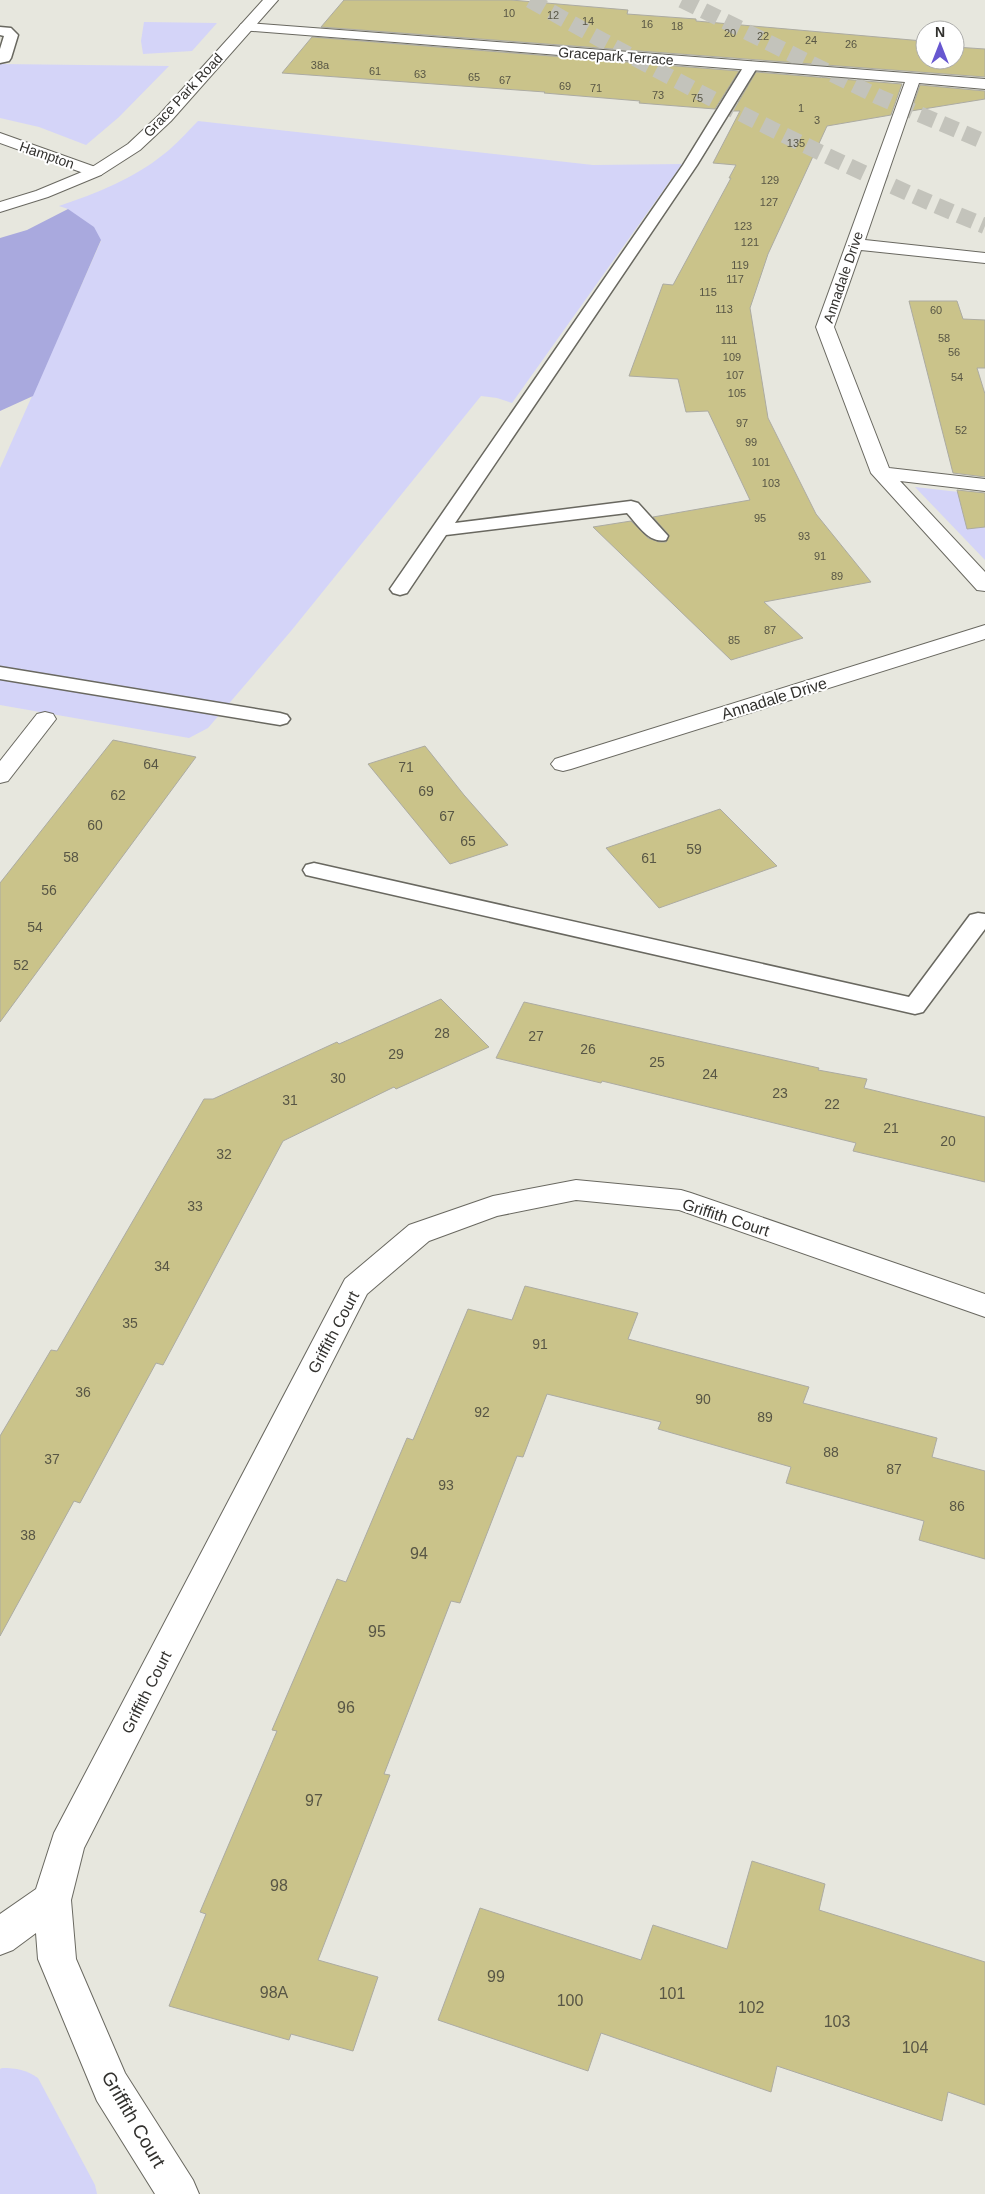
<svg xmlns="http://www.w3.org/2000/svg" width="985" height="2194" viewBox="0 0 985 2194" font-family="Helvetica,sans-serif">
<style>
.green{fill:#d4d4f8}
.forest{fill:#a9a9de}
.building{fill:#cac38a;stroke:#acaba2}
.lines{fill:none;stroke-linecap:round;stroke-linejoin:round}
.highway-tunnel{stroke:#c3c3bb;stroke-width:16;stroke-dasharray:16 8;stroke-linecap:butt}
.lane-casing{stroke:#696860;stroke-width:3}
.street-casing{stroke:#696860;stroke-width:2}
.secondary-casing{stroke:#696860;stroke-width:2}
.lane{fill:#fff;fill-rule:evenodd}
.street{fill:#fff;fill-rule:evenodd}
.secondary{fill:#fff;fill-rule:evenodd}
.labels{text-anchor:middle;stroke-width:4;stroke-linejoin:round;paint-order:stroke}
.far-number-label{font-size:11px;fill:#585645}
.far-street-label{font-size:14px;fill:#32312e;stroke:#fff}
.number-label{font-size:14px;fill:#585645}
.street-label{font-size:16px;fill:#32312e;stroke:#fff}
.near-number-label{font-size:16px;fill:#585645}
.near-street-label{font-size:19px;fill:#32312e;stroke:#fff}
</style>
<rect width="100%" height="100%" fill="#e7e7de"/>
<!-- green -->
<g class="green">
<polygon points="144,22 217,23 192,51 143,54 141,41"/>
<polygon points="0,64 169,66 119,117 86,145 39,127 0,118"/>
<path d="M198 121 593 165 682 164 512 403 497 398 481 396 291 631 208 728 189 738 0 705V468L101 241 68 209 59 206C97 193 133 179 164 154 176 145 187 132 198 121Z"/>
<polygon points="915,487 985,495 985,560"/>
<path d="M2 2068C17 2068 26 2070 38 2078L95 2185 97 2194H0V2069Z"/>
</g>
<!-- forest -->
<polygon class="forest" points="68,209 94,227 101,240 33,396 0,411 0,238 27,230"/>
<!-- building -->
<g class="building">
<polygon points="344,0 511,0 628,10 627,14 696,19 696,21 923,41 922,45 925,45 925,60 955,60 955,47 985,49 985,77 321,27"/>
<polygon points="312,37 739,71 715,109 639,103 640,101 544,93 545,92 282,73"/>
<polygon points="756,72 902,84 891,115 827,126 768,254 750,308 768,418 816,514 871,582 764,602 803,638 731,660 593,527 631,521 648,538 659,542 666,542 669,535 653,517 750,500 708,411 686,412 678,379 629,376 663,284 673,285 731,178 729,178 736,165 713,163 740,111 733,111"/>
<polygon points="920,85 985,91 985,99 911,111"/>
<polygon points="909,301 957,301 963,319 985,320 985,368 977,368 985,394 985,477 953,473"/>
<polygon points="957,490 985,493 985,527 967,529"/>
<polygon points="113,740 196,757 0,1022 0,883"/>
<polygon points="425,746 464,795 508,845 450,864 368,764"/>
<polygon points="720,809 777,866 659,908 606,848"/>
<polygon points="441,999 489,1047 396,1089 394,1087 283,1141 163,1365 156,1363 80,1503 74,1501 0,1636 0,1436 51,1350 57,1351 204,1099 213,1099 337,1042 339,1044"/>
<polygon points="524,1002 819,1068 818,1070 867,1079 864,1088 985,1117 985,1182 853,1151 856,1143 602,1081 601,1083 496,1058"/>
<polygon points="525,1286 638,1313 628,1339 809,1387 803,1403 937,1438 932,1457 985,1471 985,1559 919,1540 924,1521 786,1483 791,1467 658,1429 661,1422 547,1394 523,1457 517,1456 460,1603 451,1601 384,1774 390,1775 318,1960 378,1977 353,2051 291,2034 289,2040 169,2006 206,1914 200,1912 277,1731 272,1730 337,1579 346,1582 407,1438 413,1440 468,1309 512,1320"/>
<polygon points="752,1861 825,1884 819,1910 985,1962 985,2105 948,2092 942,2121 777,2066 771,2092 601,2033 588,2071 438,2020 480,1908 641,1960 653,1925 727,1949"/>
</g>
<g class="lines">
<!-- highway-tunnel -->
<g class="highway-tunnel">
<path d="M530 0C678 84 828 161 985 226"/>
<polyline points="682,0 879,97 985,142"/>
</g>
<defs>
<g id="lane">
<polygon points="0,27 11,28 18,35 11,58 9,61 0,63 0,49 4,36 0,35"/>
<path d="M751 62 758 66 697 165 455 523 631 501 638 503 668 536 666 540C649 544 637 524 627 513L446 535 407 593 400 595 393 593 390 589 683 165 744 66Z"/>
<polygon points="0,667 280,713 287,715 290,719 287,723 280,725 0,679"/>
<polygon points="314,863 909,997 970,915 978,913 985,914 985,929 923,1012 915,1014 306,875 303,870 306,865"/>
</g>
<g id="street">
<polygon points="246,23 985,79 985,89 919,83 865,240 985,253 985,263 861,250 834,327 889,468 985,479 985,491 900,481 985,572 985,591 977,590 871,473 816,327 905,82 241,30 239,27 241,24"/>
<polygon points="0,133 101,169 103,172 101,175 89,175 0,143"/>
<polygon points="985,625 985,639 571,769 563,771 555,769 551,764 555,759"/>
<polygon points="45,712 53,714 56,719 8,781 0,783 0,761 37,714"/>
<polygon points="576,1180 681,1190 691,1193 985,1294 985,1317 679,1210 576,1200 497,1216 429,1241 367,1294 84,1848 71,1900 76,1959 125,2073 193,2180 199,2194 155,2194 97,2101 38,1959 36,1933 13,1950 0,1955 0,1914 36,1889 54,1833 345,1279 409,1225 493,1196"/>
</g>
<polygon id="secondary" points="263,0 278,0 171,121 140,150 101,175 48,197 0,212 0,202 36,191 89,169 128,144 159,115"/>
</defs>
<!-- lane casing -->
<use href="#lane" class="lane-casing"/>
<!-- street casing -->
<use href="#street" class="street-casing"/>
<!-- secondary casing -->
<use href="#secondary" class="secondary-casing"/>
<!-- lane -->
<use href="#lane" class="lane"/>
<!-- street -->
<use href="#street" class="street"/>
<!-- secondary -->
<use href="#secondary" class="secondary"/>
</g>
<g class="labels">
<!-- far-number labels -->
<g class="far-number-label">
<text x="509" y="17">10</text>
<text x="553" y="19">12</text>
<text x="588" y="25">14</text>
<text x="647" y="28">16</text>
<text x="677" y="30">18</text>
<text x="730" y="37">20</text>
<text x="763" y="40">22</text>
<text x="811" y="44">24</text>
<text x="851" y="48">26</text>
<text x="320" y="69">38a</text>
<text x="375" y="75">61</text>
<text x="420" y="78">63</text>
<text x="474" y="81">65</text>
<text x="505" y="84">67</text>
<text x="565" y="90">69</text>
<text x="596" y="92">71</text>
<text x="658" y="99">73</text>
<text x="697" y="102">75</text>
<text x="801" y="112">1</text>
<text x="817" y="124">3</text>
<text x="796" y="147">135</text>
<text x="770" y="184">129</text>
<text x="769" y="206">127</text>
<text x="743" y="230">123</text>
<text x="750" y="246">121</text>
<text x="740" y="269">119</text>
<text x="735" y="283">117</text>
<text x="708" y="296">115</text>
<text x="724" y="313">113</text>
<text x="936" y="314">60</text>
<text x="944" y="342">58</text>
<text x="729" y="344">111</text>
<text x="954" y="356">56</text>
<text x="732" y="361">109</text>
<text x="735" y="379">107</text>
<text x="957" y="381">54</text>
<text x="737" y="397">105</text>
<text x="742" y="427">97</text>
<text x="961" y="434">52</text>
<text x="751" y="446">99</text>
<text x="761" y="466">101</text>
<text x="771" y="487">103</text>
<text x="760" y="522">95</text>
<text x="804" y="540">93</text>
<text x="820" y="560">91</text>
<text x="837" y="580">89</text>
<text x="770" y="634">87</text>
<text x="734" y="644">85</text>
</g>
<!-- far-street labels -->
<g class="far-street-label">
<text transform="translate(616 56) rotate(4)" y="5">Gracepark Terrace</text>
<text transform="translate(183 95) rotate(-47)" y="5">Grace Park Road</text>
<text transform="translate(47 155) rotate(19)" y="5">Hampton</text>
<text transform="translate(843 277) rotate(-71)" y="5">Annadale Drive</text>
</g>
<!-- number labels -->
<g class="number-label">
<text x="151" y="769">64</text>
<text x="406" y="772">71</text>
<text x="426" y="796">69</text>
<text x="118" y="800">62</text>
<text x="447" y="821">67</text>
<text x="95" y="830">60</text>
<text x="468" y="846">65</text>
<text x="694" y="854">59</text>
<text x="71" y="862">58</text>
<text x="649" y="863">61</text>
<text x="49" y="895">56</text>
<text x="35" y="932">54</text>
<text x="21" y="970">52</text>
<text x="442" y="1038">28</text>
<text x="536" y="1041">27</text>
<text x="588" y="1054">26</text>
<text x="396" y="1059">29</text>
<text x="657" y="1067">25</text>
<text x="710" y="1079">24</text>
<text x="338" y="1083">30</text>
<text x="780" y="1098">23</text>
<text x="290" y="1105">31</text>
<text x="832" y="1109">22</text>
<text x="891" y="1133">21</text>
<text x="948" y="1146">20</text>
<text x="224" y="1159">32</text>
<text x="195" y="1211">33</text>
<text x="162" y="1271">34</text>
<text x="130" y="1328">35</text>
<text x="540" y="1349">91</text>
<text x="83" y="1397">36</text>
<text x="703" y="1404">90</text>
<text x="482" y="1417">92</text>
<text x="765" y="1422">89</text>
<text x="831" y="1457">88</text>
<text x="52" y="1464">37</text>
<text x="894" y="1474">87</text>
<text x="446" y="1490">93</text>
<text x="957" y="1511">86</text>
<text x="28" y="1540">38</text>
</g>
<!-- street labels -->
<g class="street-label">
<text transform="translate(774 698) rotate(-17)" y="6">Annadale Drive</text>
<text transform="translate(726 1217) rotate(18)" y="6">Griffith Court</text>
<text transform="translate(333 1332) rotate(-62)" y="6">Griffith Court</text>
<text transform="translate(146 1692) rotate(-63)" y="6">Griffith Court</text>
</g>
<!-- near-number labels -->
<g class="near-number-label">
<text x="419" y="1559">94</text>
<text x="377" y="1637">95</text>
<text x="346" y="1713">96</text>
<text x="314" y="1806">97</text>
<text x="279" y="1891">98</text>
<text x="496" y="1982">99</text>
<text x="274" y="1998">98A</text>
<text x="672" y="1999">101</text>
<text x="570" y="2006">100</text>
<text x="751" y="2013">102</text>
<text x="837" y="2027">103</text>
<text x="915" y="2053">104</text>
</g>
<!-- near-street labels -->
<g class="near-street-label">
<text transform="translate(134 2119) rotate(60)" y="7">Griffith Court</text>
</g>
</g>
<!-- north arrow -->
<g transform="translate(940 45)"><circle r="24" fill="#ffffff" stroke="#adadab"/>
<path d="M0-4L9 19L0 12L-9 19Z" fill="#6757d0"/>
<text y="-8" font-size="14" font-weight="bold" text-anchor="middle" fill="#32312e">N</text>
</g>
</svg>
